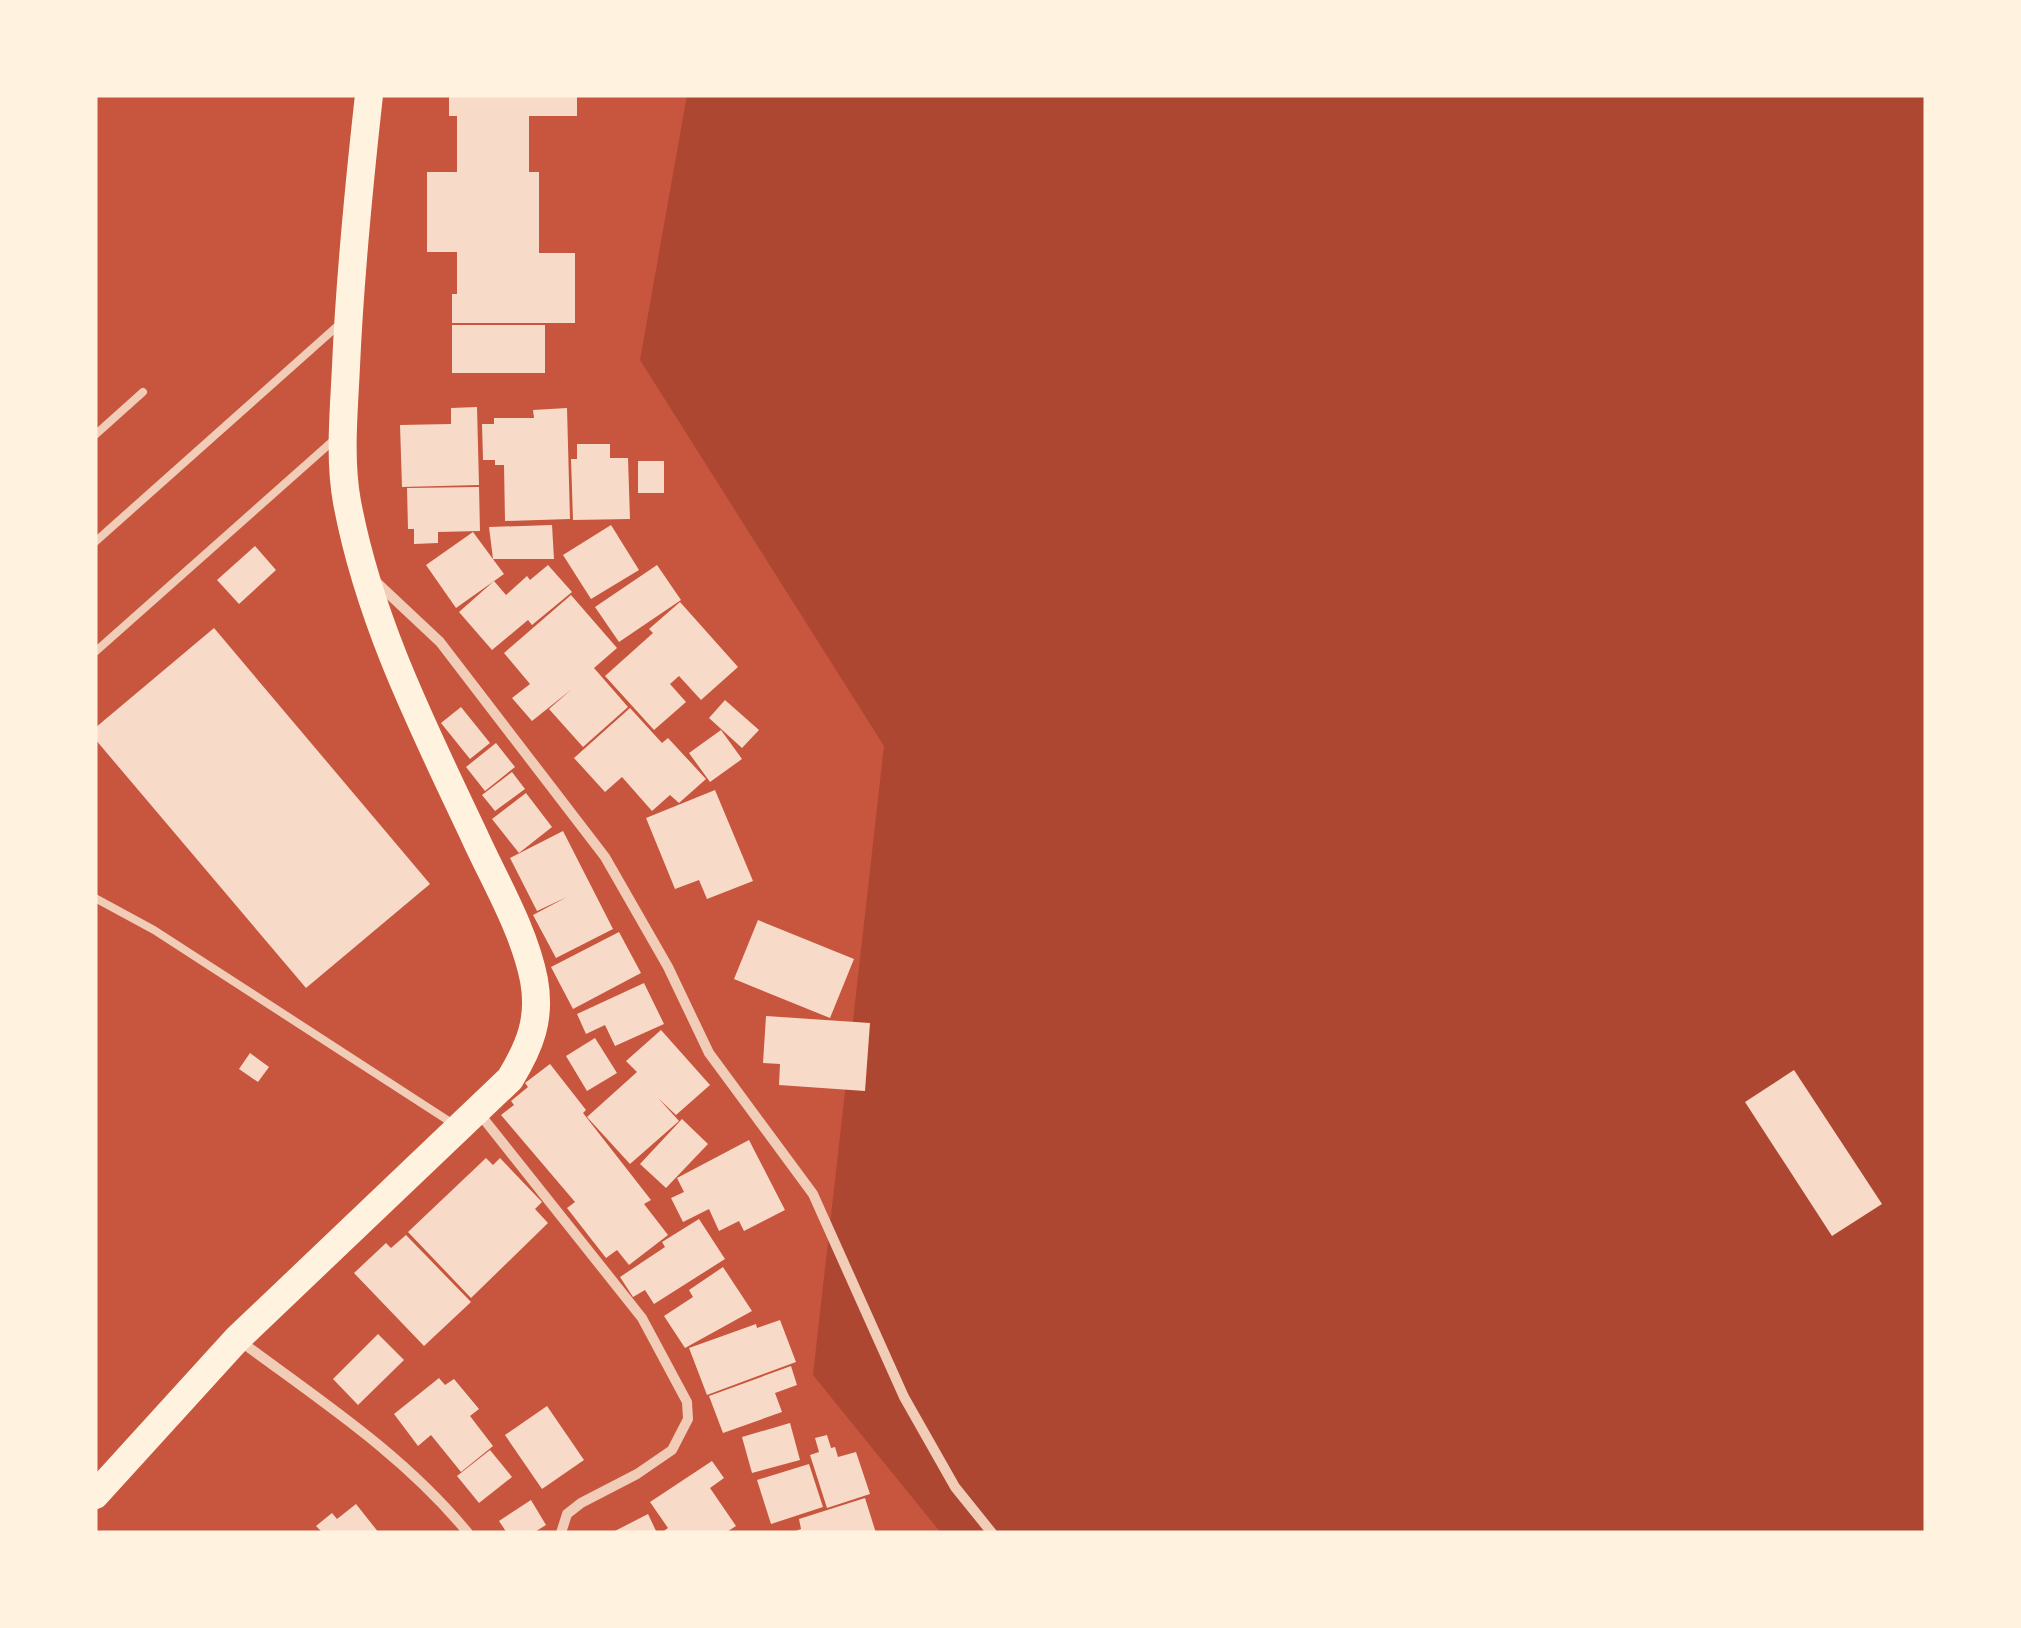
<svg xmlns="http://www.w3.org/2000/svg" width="2021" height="1628" viewBox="0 0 2021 1628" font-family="Overpass,sans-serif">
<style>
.green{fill:#ae4732}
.building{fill:#f7dbc8}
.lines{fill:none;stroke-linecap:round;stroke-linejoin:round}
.service{stroke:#f1ccb7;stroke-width:8}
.minor{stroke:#f1ccb7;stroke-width:10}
.trunk{stroke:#fff3e0;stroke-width:28}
</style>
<rect width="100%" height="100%" fill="#c8553d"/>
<!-- green -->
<polygon class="green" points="687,95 1926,95 1926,1533 941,1533 813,1375 884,746 640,360"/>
<!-- building -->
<g class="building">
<polygon points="449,95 577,95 577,116 529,116 529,172 539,172 539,253 575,253 575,323 452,323 452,294 457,294 457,252 427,252 427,172 457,172 457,116 449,116"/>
<rect x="452" y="325" width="93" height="48"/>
<polygon points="477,407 479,485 402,487 400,425 451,424 451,408"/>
<polygon points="567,408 570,519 505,521 504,465 495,465 495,460 483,460 482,424 494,424 494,418 534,418 533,410"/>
<polygon points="577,444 610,444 610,458 628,458 630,519 573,520 571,459 577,459"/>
<rect x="638" y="461" width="26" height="32"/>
<polygon points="479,487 480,531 438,532 438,543 414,544 414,529 408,529 407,488"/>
<polygon points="552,525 554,559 493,559 489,527"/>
<polygon points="611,525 639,570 591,599 563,555"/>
<polygon points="473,532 504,574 456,608 426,565"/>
<polygon points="255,546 276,570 239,604 217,580"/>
<polygon points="548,565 572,592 532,625 528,620 492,650 459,612 494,581 506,595 527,576 530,580"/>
<polygon points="657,565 681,600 619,642 595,607"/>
<polygon points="571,595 617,648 594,668 628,707 583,747 549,709 572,689 532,721 512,698 530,684 504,653"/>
<polygon points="680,602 738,667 701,700 679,676 670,684 686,702 654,730 605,676 653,633 649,629"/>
<polygon points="214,628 430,884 306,988 95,739 95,728"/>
<polygon points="725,700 759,730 742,748 709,718"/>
<polygon points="461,707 490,743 470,759 441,723"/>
<polygon points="630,708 662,743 668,738 706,779 679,803 670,795 652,811 622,777 605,792 574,758"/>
<polygon points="721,730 742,759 710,782 689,753"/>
<polygon points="496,743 515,767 485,791 466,767"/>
<polygon points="512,772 525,789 495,811 482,795"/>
<polygon points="715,790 753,881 707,899 699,880 675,889 646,818"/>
<polygon points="526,793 552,827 519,853 492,819"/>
<polygon points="563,831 613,929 556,958 533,915 567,897 537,911 510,858"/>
<polygon points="758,920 854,959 830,1018 734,979"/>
<polygon points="619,932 641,973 573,1009 551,967"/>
<polygon points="644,983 664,1024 615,1046 605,1025 586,1034 577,1014"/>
<polygon points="766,1016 870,1023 865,1091 779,1085 780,1064 763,1063"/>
<polygon points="661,1030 710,1085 676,1115 658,1098 679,1121 630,1164 587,1117 637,1072 626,1061"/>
<polygon points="595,1038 617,1073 587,1091 566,1056"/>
<polygon points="250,1053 269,1067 258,1082 239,1069"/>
<polygon points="550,1064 586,1110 583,1113 651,1200 644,1204 668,1235 629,1265 617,1250 606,1258 567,1208 575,1202 501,1115 514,1105 511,1101 528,1087 525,1083"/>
<polygon points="1794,1070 1882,1204 1832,1236 1745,1102"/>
<polygon points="682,1119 708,1144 666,1188 640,1164"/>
<polygon points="749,1140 785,1210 744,1231 739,1221 719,1231 709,1209 683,1222 671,1198 684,1192 677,1178"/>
<polygon points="486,1158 493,1165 500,1158 542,1202 535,1209 548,1223 471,1298 408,1232"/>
<polygon points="699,1219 725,1259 654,1304 645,1290 633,1297 620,1277 665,1247 662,1242"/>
<polygon points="406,1235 471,1302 424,1346 354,1273 386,1243 391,1248"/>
<polygon points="723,1267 752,1311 685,1348 664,1316 693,1297 689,1290"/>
<polygon points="780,1320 796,1362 707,1395 689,1348 756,1324 757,1328"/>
<polygon points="378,1334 404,1360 358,1405 333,1379"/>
<polygon points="791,1366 797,1385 775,1393 782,1412 723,1433 709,1396"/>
<polygon points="439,1378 445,1385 454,1379 479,1409 470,1416 493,1446 461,1472 431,1435 418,1446 394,1414"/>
<polygon points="547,1406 584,1460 542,1489 505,1435"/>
<polygon points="790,1423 800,1460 752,1473 742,1437"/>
<polygon points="827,1435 831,1448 835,1447 838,1457 856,1452 870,1494 827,1508 810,1455 819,1452 815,1438"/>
<polygon points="490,1450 512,1477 479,1503 457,1476"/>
<polygon points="712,1461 724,1478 710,1488 736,1526 725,1533 661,1533 668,1528 650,1502"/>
<polygon points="809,1464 823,1507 771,1524 757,1480"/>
<polygon points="865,1498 876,1533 790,1533 801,1529 799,1519"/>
<polygon points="531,1500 546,1525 533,1533 507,1533 499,1521"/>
<polygon points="356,1504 379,1533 323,1533 316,1526 332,1513 337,1519"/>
<polygon points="648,1514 657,1533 611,1533"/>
</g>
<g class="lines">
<!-- service -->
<g class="service">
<polyline points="95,435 143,392"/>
<polyline points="95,542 342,322"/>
<polyline points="95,652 335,439"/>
<polyline points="95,898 154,930 455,1125"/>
</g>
<!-- minor -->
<g class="minor">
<polyline points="374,580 440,642 605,857 668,967 709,1053 813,1194 904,1397 955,1487 992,1533"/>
<polyline points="479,1113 642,1318 687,1402 688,1419 672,1450 637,1474 581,1503 567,1514 561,1533"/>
<path d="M240 1341C321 1401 404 1455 468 1533"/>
</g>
<!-- trunk -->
<path class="trunk" d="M95 1495 237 1339 510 1079C530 1046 541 1019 534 980 524 929 494 880 473 833 422 725 369 620 347 502 339 458 344 411 346 366 350 275 359 185 369 95"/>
</g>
<!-- border -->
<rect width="2021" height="1628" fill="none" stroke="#fff3e0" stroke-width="195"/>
</svg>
